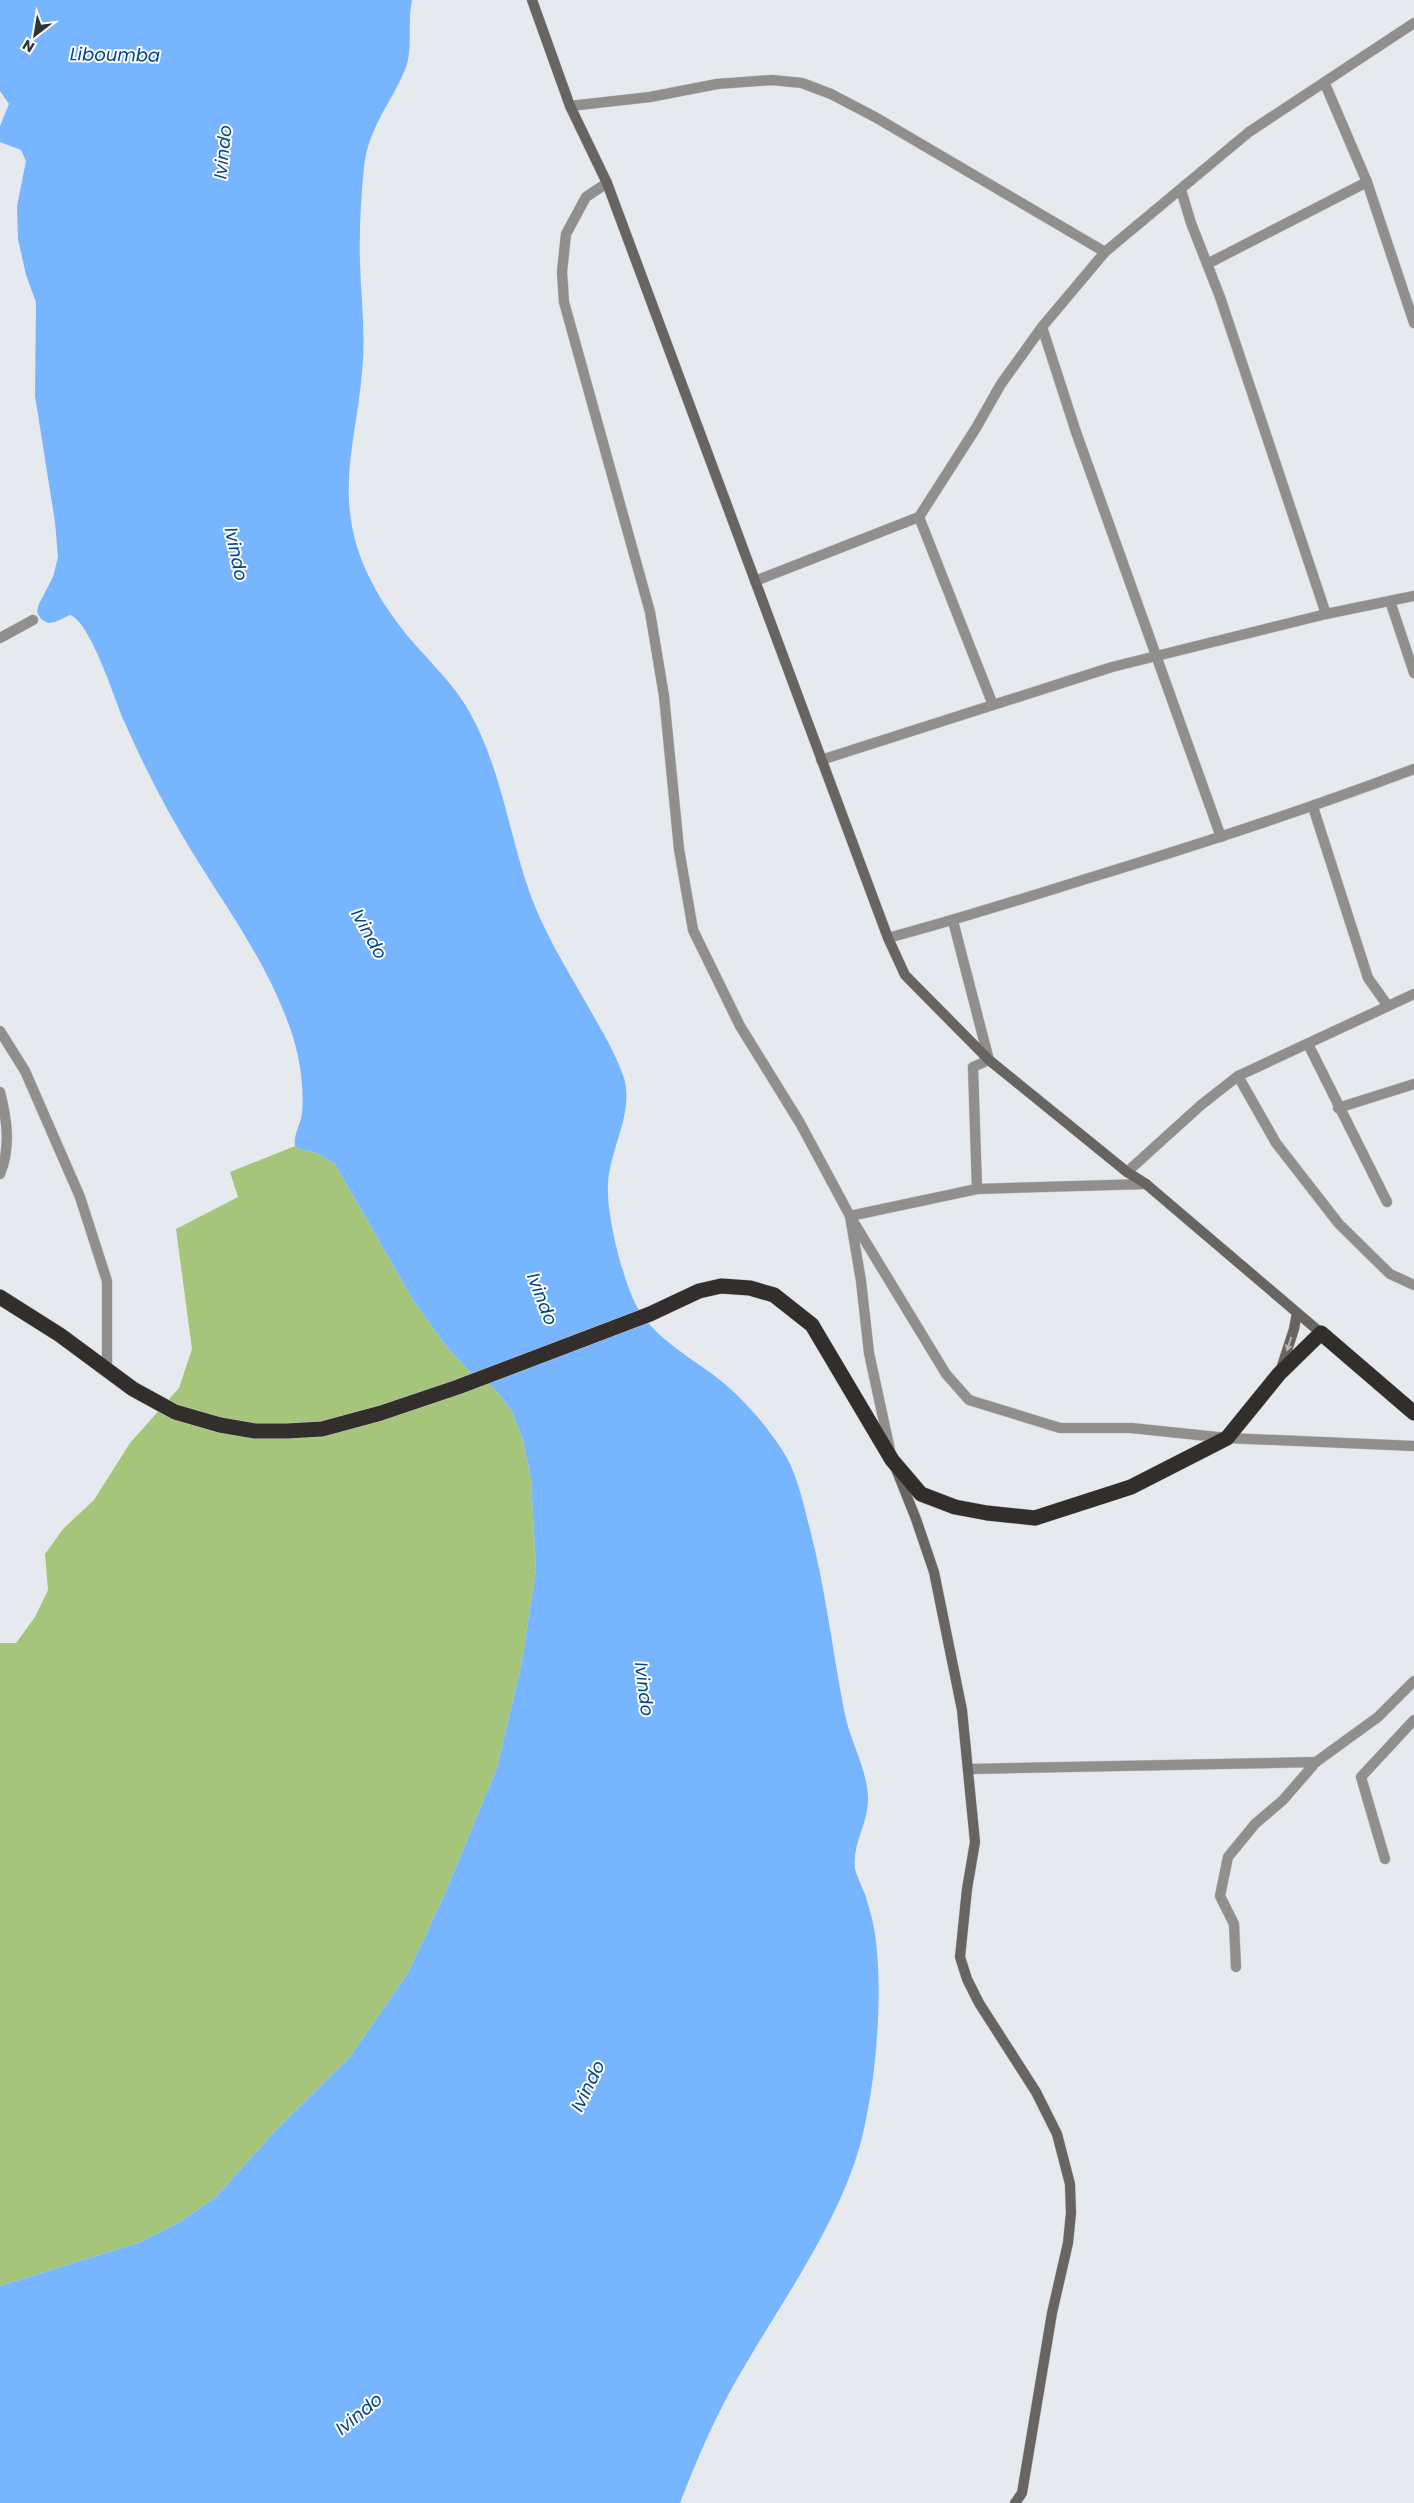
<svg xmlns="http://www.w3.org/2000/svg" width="1414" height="2503" viewBox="0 0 1414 2503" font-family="Poppins,sans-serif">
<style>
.green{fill:#a5c57a}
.water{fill:#78b5ff}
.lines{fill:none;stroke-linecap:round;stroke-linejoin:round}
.street-casing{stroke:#c2c4c9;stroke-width:11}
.secondary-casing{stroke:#c2c4c9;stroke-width:11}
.highway-casing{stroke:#c2c4c9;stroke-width:16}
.street{stroke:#918f8d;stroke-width:10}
.secondary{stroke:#676462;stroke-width:10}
.highway{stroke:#322e2c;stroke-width:15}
.oneway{fill:#b3b2b0}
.labels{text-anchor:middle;stroke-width:4;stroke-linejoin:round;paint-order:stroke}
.water-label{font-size:18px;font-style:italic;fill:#024586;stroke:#fff}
</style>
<rect width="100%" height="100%" fill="#e6e9ee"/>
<!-- green -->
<polygon class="green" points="295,1146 299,1149 317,1153 335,1164 413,1300 446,1346 470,1372 492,1386 512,1411 523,1440 531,1479 536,1569 522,1662 497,1768 447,1889 408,1973 349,2058 277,2129 215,2198 178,2223 138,2243 0,2286 0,1643 16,1643 35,1617 48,1590 45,1554 63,1529 94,1500 130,1443 179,1388 192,1349 176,1229 238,1197 230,1172"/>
<!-- water -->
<path class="water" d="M0 0H412C407 23 413 47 406 67 392 103 369 125 364 167 361 198 359 231 360 263 361 299 366 335 362 372 357 435 338 483 357 547 369 585 394 622 421 651 436 668 452 684 464 703 504 767 508 841 536 909 552 947 574 981 594 1017 605 1036 617 1057 624 1078 634 1114 610 1148 608 1184 606 1214 622 1276 635 1303 653 1340 696 1359 726 1385 749 1405 771 1431 787 1458 797 1477 803 1501 808 1522 825 1584 832 1648 844 1710 849 1740 869 1771 868 1802 867 1825 852 1845 855 1869 856 1873 863 1890 865 1894 869 1907 873 1921 875 1934 883 1989 877 2070 865 2124 848 2210 787 2293 744 2367 718 2410 698 2456 680 2503H0V2286L138 2243 178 2223 215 2198 277 2129 349 2058 408 1973 447 1889 497 1768 522 1662 536 1569 531 1479 523 1440 512 1411 492 1386 470 1372 446 1346 413 1300 335 1164 317 1153 299 1149 295 1146C293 1135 301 1124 302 1113 305 1078 297 1042 283 1010 261 955 225 905 194 855 168 813 144 767 124 721 115 700 90 621 70 615L55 622 48 623 41 619 37 612 39 604 53 577 58 557 55 522 35 396 36 302 26 275 18 239 17 206 26 161 21 150 0 142V126L9 104 0 91Z"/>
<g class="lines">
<defs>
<g id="street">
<polyline points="1325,84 1367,182 1414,323"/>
<polyline points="570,106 650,97 717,84 772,80 802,83 831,94 875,117 1105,252"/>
<polyline points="607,183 586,197 566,234 562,272 564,302 650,612 664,696 679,849 693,930 740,1026 800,1123 850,1216 946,1374 969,1400 1060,1428 1131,1428 1227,1438 1414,1446"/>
<polyline points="1181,190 1191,223 1220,297 1326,614"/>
<polyline points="1207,264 1367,182"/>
<polyline points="1042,327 1076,432 1221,837"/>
<polyline points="919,517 993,705"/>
<polyline points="755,581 919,517 976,428 1001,384 1042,327 1105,252 1249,132 1414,23"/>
<polyline points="1390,601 1414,673"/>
<polyline points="0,638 33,620"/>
<polyline points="821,760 1112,667 1326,614 1414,596"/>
<polyline points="1313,807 1368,978 1388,1006"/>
<polyline points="953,921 989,1060 973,1067 977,1189"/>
<path d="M888 938C960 919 1031 896 1102 874 1207 842 1311 808 1414 769"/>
<polyline points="0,1031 25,1071 80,1197 107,1281 107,1370"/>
<polyline points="1308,1044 1387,1202"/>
<polyline points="1238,1076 1276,1143 1339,1224 1390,1274 1414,1285"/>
<path d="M0 1092C7 1119 11 1148 0 1174"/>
<polyline points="1338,1108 1414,1084"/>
<polyline points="1127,1172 1201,1105 1238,1076 1414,994"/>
<polyline points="890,1450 869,1353 861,1281 850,1216 977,1189 1146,1184"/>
<polyline points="970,1769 1316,1762"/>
<polyline points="1385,1859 1361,1777 1414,1720"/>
<polyline points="1236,1967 1234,1924 1220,1896 1228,1857 1255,1824 1283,1800 1316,1762 1378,1717 1414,1681"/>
</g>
<g id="secondary">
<polyline points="532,0 570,106 607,183 888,938 905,975 989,1060 1127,1172 1146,1184 1321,1333"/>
<polyline points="1280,1372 1294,1329 1297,1313"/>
<polyline points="896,1469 916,1519 934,1572 962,1710 975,1842 967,1889 960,1957 967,1979 979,2003 1036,2092 1057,2134 1070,2184 1071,2213 1068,2243 1052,2313 1022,2493 1015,2503"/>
</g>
<polyline id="highway" points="0,1297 60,1335 133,1389 175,1412 220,1425 255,1431 287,1431 322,1429 381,1413 458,1387 650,1314 699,1291 721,1286 750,1288 774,1295 812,1325 892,1460 921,1494 955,1507 987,1513 1035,1518 1131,1487 1227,1438 1279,1374 1321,1333 1414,1413"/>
</defs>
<!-- street casing -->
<use href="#street" class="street-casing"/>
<!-- secondary casing -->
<use href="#secondary" class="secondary-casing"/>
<!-- highway casing -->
<use href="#highway" class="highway-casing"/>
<!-- street -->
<use href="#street" class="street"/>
<!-- secondary -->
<use href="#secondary" class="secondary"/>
<!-- highway -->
<use href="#highway" class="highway"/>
</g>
<!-- one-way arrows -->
<defs><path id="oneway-solid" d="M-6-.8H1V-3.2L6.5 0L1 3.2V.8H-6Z" transform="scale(1.25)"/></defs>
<use class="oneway" href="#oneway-solid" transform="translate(1289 1344) rotate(108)"/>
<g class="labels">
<!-- water labels -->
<g class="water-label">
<text transform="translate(115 55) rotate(1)" y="6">Liboumba</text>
<text transform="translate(223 152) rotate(-84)" y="6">Ivindo</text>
<text transform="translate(236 554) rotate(78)" y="6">Ivindo</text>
<text transform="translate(369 934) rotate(61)" y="6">Ivindo</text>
<text transform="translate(542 1299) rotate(69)" y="6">Ivindo</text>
<text transform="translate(644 1689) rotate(83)" y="6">Ivindo</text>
<text transform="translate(588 2086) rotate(-64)" y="6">Ivindo</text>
<text transform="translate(359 2414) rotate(-39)" y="6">Ivindo</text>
</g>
</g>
<!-- north arrow -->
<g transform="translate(35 35) rotate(211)" stroke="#ffffff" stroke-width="4" paint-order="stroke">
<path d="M0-4L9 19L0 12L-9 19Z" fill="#313234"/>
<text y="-8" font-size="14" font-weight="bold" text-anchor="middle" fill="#313234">N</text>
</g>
</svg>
